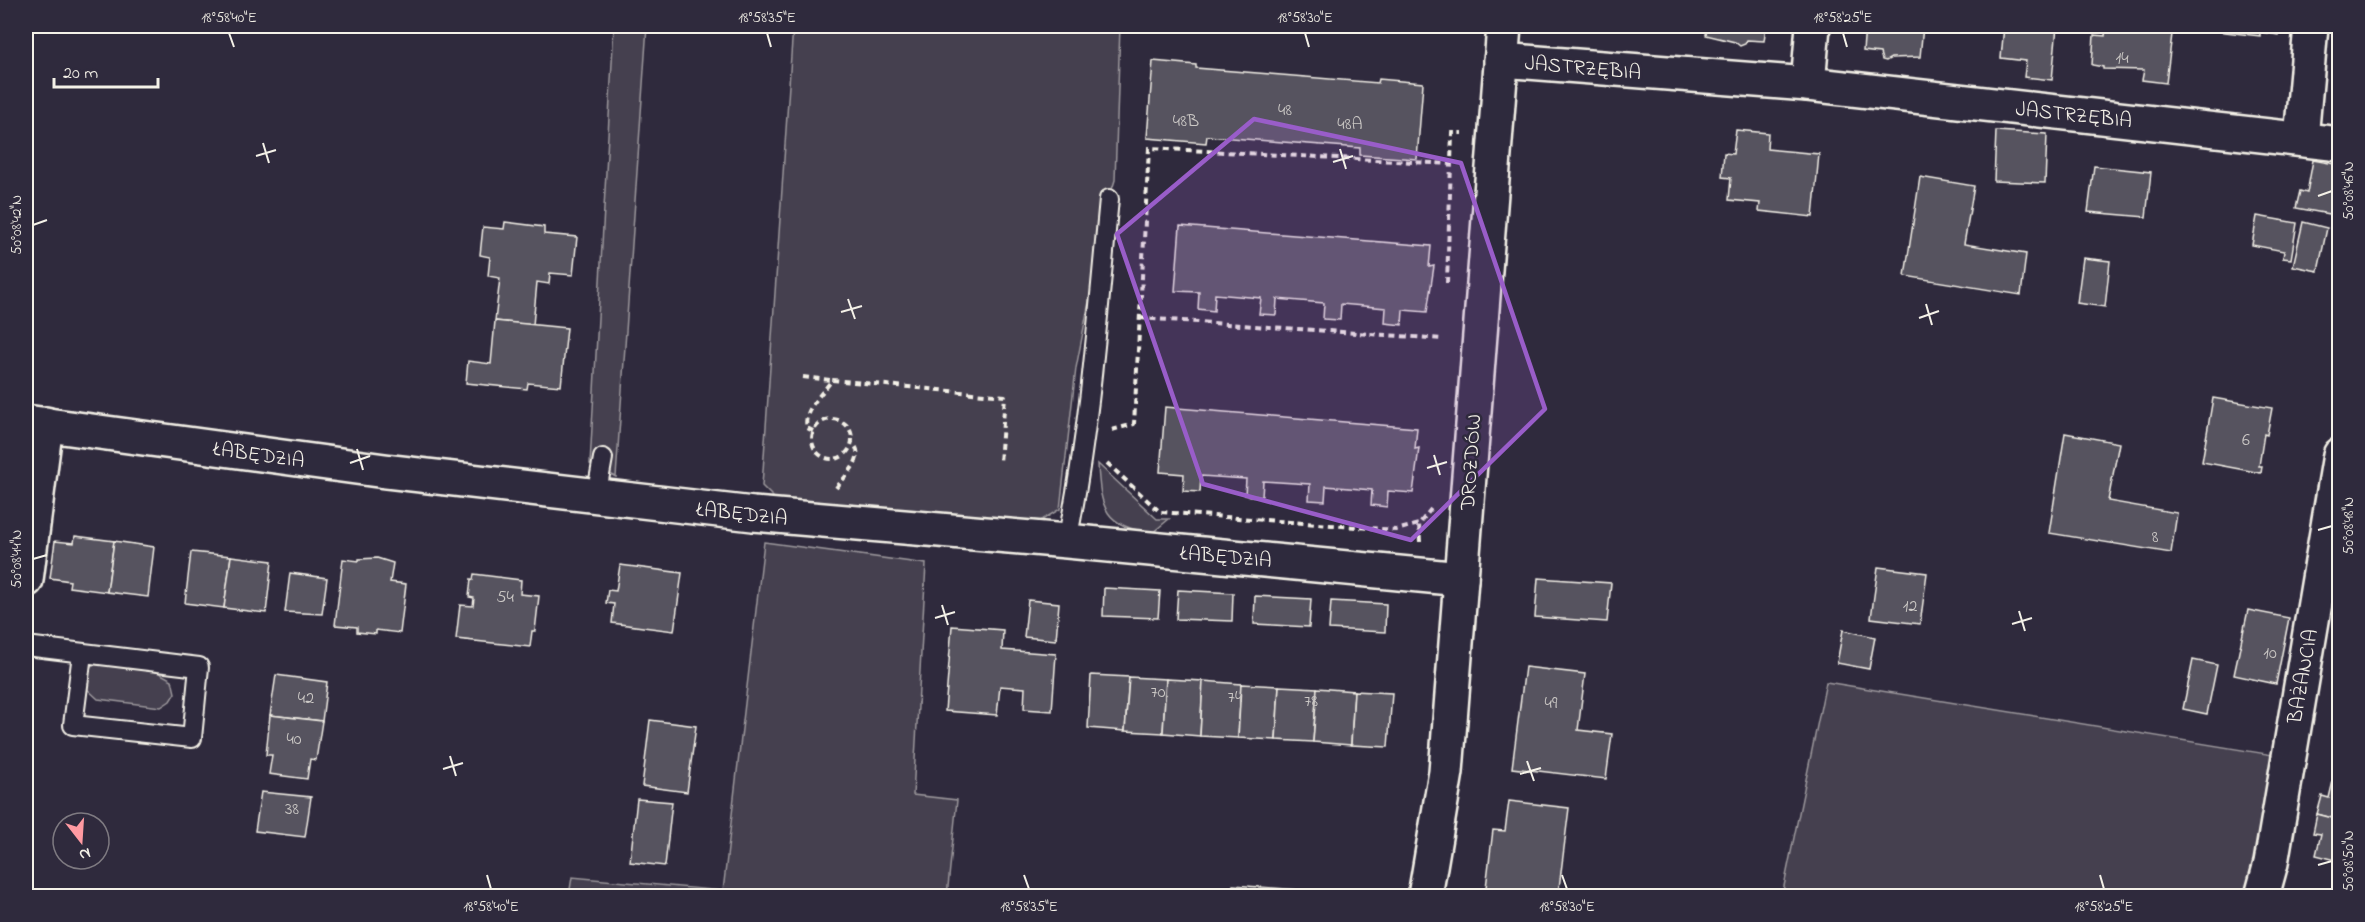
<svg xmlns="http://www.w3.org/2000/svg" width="2365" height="922" viewBox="0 0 2365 922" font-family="'Indie Flower',sans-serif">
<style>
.green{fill:#454050;stroke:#9c989c;stroke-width:1.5}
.building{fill:#56525f;stroke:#f4f1e8;stroke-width:1.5}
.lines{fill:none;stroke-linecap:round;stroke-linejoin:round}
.lane-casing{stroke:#f4f1e8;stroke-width:22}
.street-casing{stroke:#f4f1e8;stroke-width:38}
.path{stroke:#f4f1e8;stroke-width:4;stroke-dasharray:6 4.5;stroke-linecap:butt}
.lane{stroke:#2f2a3d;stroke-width:18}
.street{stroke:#2f2a3d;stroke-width:33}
.marked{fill:#995dc9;fill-opacity:0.2;stroke:#995dc9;stroke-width:4.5;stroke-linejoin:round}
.ticks{fill:none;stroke:#f4f1e8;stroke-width:2}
.labels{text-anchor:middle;stroke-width:5;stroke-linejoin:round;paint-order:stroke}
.number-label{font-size:18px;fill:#ccc9c6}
.street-label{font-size:21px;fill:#f4f1e8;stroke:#2f2a3d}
.neatline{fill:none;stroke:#f4f1e8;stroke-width:2}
.ticks-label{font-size:15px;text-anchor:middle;fill:#f4f1e8}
</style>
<rect width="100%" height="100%" fill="#2f2a3d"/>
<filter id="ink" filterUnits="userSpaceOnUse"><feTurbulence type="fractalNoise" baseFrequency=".0167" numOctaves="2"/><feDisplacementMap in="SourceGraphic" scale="12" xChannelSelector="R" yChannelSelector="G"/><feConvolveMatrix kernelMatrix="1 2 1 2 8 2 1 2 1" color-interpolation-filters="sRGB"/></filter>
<g filter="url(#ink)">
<!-- green -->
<g class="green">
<polygon points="614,26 647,26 616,477 590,464"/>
<polygon points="793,26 1120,26 1115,180 1109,199 1076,368 1060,509 1034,525 777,501 762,486"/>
<path d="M1098 464 1157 519H1169L1152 533C1105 527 1100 508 1098 464Z"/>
<polygon points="764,542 926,564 913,795 957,800 947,896 569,896 572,877 723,891"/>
<polygon points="93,664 152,669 172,680 175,693 170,701 161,707 98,699 86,688 85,673"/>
<polygon points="1826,682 2273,755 2249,896 1782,896"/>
</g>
<!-- building -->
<g class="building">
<polygon points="1707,26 1766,26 1764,41 1747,40 1745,44 1740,46 1735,42 1706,35"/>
<polygon points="1865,26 1923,26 1920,57 1891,58 1886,61 1882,60 1880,53 1863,51"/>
<polygon points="2004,26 2057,26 2052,80 2024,77 2026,61 2001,58"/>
<polygon points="2106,26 2173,26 2166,83 2142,80 2144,70 2103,69 2103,67 2092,65 2094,35 2105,36"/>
<polygon points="2199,26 2279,26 2278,35 2260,32 2260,36 2199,29"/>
<polygon points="1153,61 1196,65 1196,68 1378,83 1379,79 1423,83 1417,159 1360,155 1360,148 1207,136 1206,143 1147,138"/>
<polygon points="1736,130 1768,133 1767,149 1819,154 1813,217 1759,211 1760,203 1729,200 1731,178 1722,177 1724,153 1733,154"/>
<polygon points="1996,131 2047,134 2045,183 1994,181"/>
<polygon points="2313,160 2340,165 2340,216 2296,208 2300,191 2307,193"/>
<polygon points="2094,166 2151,172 2146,217 2088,212"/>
<polygon points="1920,177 1974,186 1964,244 2026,254 2021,295 1905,276"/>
<polygon points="2257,216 2297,223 2291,259 2283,258 2284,251 2252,245"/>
<polygon points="505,222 544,227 544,234 577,237 573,275 550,273 549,284 537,282 533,325 495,321 500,278 488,276 490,257 480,255 483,227 504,229"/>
<polygon points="2303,222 2327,228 2318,271 2293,266"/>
<polygon points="1180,226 1431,246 1429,267 1434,266 1427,312 1403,310 1402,325 1385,323 1386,308 1341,304 1340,320 1323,319 1324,303 1277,299 1276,315 1259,314 1261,298 1215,294 1214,311 1198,309 1199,292 1175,291"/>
<polygon points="2083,258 2110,261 2105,307 2077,303"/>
<polygon points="495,321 567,328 561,386 528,383 527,389 466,383 468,361 491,364"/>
<polygon points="2213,398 2272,408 2267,435 2264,434 2259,466 2262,466 2261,473 2202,462"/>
<polygon points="1165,407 1417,428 1415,449 1419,448 1413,493 1388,491 1387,507 1371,505 1372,490 1326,486 1325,501 1309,500 1310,484 1263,481 1262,497 1245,495 1246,479 1201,476 1200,492 1183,491 1184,474 1160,472"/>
<polygon points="2065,433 2119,443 2108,501 2177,513 2171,553 2049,533"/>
<polygon points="75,536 114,541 107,592 69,587 70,581 50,578 55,541 74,543"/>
<polygon points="114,541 154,547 148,597 107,592"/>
<polygon points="191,552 231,556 224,608 185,603"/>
<polygon points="231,556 272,561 266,613 224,608"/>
<polygon points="377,558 393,563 390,582 406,584 400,633 376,630 376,634 357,632 357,627 335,625 343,559 359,561 359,559"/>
<polygon points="620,565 682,573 674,631 612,623 614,604 606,603 608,590 616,591"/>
<polygon points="1878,567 1927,573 1920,624 1871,618"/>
<polygon points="290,573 327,578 322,614 285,612"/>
<polygon points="474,574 521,580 520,594 539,596 535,631 532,631 530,647 456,639 460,605 473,606 474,598 469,597 471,579 473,580"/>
<polygon points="1538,578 1611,583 1607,622 1535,617"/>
<polygon points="1104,588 1160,591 1158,618 1103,616"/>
<polygon points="1178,590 1233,593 1232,621 1176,619"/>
<polygon points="1255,596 1311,599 1309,627 1254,624"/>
<polygon points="1028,600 1059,603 1056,640 1024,637"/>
<polygon points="1331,601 1386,604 1385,632 1329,629"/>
<polygon points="2248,610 2289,618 2276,684 2234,675"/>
<polygon points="952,626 1003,630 1002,650 1056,654 1052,711 1024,709 1025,688 1000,686 997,715 945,711"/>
<polygon points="1843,630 1875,637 1869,669 1837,663"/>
<polygon points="2193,660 2217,665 2207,714 2183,709"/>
<polygon points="1525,667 1585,674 1578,730 1612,734 1606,779 1512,768"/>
<polygon points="276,675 327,682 322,721 270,715"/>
<polygon points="1091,675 1129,677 1125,731 1088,728"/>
<polygon points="1129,677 1166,679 1163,733 1125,731"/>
<polygon points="1166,679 1203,681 1200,736 1163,733"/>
<polygon points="1203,681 1241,684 1238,738 1200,736"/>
<polygon points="1241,684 1279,686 1276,740 1238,738"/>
<polygon points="1279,686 1317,688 1313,742 1276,740"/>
<polygon points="1317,688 1354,691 1351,745 1313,742"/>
<polygon points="1354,691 1392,693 1388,747 1351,745"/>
<polygon points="270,715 322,721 316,760 310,759 307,779 269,774 272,755 266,755"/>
<polygon points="650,720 696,726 687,792 642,786"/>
<polygon points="2334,777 2340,778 2340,820 2317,814 2322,796 2329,798"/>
<polygon points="261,792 311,797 305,837 255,831"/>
<polygon points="637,799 672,802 665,866 630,862"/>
<polygon points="1509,801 1569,808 1558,896 1485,896 1493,830 1505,831"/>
<polygon points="2317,814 2340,820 2340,861 2316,855 2321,834 2313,833"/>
<polygon points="1233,885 1313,891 1312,896 1232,896"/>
</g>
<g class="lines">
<defs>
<g id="lane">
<polyline points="596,497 603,458"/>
<path d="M1067 541C1090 428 1098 313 1109 199"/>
<polyline points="26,646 199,667 192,738 73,725 82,654"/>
</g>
<g id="street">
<polyline points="1501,60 1808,84 2340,144"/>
<polyline points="1808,84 1813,26"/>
<polyline points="2301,139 2311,26"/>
<polyline points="26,422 385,471 753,514 1067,541 1461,579"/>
<polyline points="26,580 46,424"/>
<polyline points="1425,896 1446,772 1504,26"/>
<polyline points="2262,896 2271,863 2340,455"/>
</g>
</defs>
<!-- lane casing -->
<use href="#lane" class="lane-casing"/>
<!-- street casing -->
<use href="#street" class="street-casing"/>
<!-- path -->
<g class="path">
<polyline points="1447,283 1452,133 1462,133"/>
<polyline points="1140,318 1443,339"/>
<polyline points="803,377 831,380"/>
<circle cx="832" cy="439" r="20"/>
<polyline points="1112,430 1134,424 1149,148 1451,164"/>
<path d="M813 431 807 428C802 411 822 394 832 380L1005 396 1000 463"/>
<polyline points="1107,463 1160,512 1396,530 1419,524"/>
<path d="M836 488C845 476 868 456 852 443"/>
<polyline points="1420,542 1419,524 1431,509"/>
</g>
<!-- lane -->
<use href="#lane" class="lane"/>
<!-- street -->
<use href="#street" class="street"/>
</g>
</g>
<!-- marked area -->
<path class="marked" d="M1254 119 1461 163 1545 409 1411 540 1203 484 1117 234Z"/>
<!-- ticks -->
<path class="ticks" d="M229 33 234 47M767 33 771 47M1305 33 1309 47M1843 33 1847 47M263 143 269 163M1340 149 1346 169M256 156 276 150M1333 162 1353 156M2318 196 2332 191M33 225 47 220M848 299 855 319M1926 304 1932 325M841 312 862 306M1919 318 1939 311M357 449 363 470M1434 455 1440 475M350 463 370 456M1427 468 1447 462M2318 530 2332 526M33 559 47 555M942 605 948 625M2019 611 2025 631M935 618 955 612M2012 624 2032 618M450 756 456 776M1527 761 1534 781M443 769 463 763M1520 774 1541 768M2318 865 2332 861M487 875 491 889M1024 875 1029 889M1562 875 1567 889M2100 875 2104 889"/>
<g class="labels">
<!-- number labels -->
<g class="number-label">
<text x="2122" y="63">14</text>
<text x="1285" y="115">48</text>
<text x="1186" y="126">48B</text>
<text x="1350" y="129">48A</text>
<text x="2246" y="445">6</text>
<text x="2155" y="542">8</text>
<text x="505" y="602">54</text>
<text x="1910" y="611">12</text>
<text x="2270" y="658">10</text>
<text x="1158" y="697">70</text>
<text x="1235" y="702">74</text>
<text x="306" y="703">42</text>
<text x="1311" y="706">78</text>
<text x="1551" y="708">49</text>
<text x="294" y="744">40</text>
<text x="292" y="814">38</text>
</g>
<!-- street labels -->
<g class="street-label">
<text transform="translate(1583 67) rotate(5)" y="7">JASTRZĘBIA</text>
<text transform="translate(2074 114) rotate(6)" y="7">JASTRZĘBIA</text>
<text transform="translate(259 454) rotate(8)" y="7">ŁABĘDZIA</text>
<text transform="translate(1470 462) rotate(-86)" y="7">DROZDÓW</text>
<text transform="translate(742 513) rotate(6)" y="7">ŁABĘDZIA</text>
<text transform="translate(1226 556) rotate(5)" y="7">ŁABĘDZIA</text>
<text transform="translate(2302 676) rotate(-80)" y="7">BAŻANCIA</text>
</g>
</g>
<!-- margin -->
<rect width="2365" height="922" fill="none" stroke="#2f2a3d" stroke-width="66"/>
<!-- north arrow -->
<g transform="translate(81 841) rotate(163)"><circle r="28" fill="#2f2a3d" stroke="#7e7a81" stroke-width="1.5"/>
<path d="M0-4.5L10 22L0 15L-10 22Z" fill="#ff9aa2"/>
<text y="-9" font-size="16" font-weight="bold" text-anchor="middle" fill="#f4f1e8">N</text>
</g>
<!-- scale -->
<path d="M54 78v9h104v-9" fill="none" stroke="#f4f1e8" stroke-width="3"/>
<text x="63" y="78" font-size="18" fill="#f4f1e8" stroke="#2f2a3d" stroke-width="4.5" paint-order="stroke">20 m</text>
<rect x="33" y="33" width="2299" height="856" class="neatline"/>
<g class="ticks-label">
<text x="229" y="22">18°58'40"E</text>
<text x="767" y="22">18°58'35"E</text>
<text x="1305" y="22">18°58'30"E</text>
<text x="1843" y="22">18°58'25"E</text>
<text transform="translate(2348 191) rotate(-90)" y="5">50°08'46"N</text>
<text transform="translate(16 225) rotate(-90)" y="5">50°08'42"N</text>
<text transform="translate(2348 526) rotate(-90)" y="5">50°08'48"N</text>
<text transform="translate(16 559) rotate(-90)" y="5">50°08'44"N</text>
<text transform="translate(2348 861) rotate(-90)" y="5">50°08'50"N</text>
<text x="491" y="911">18°58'40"E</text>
<text x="1029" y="911">18°58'35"E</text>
<text x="1567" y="911">18°58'30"E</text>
<text x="2104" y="911">18°58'25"E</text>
</g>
</svg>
